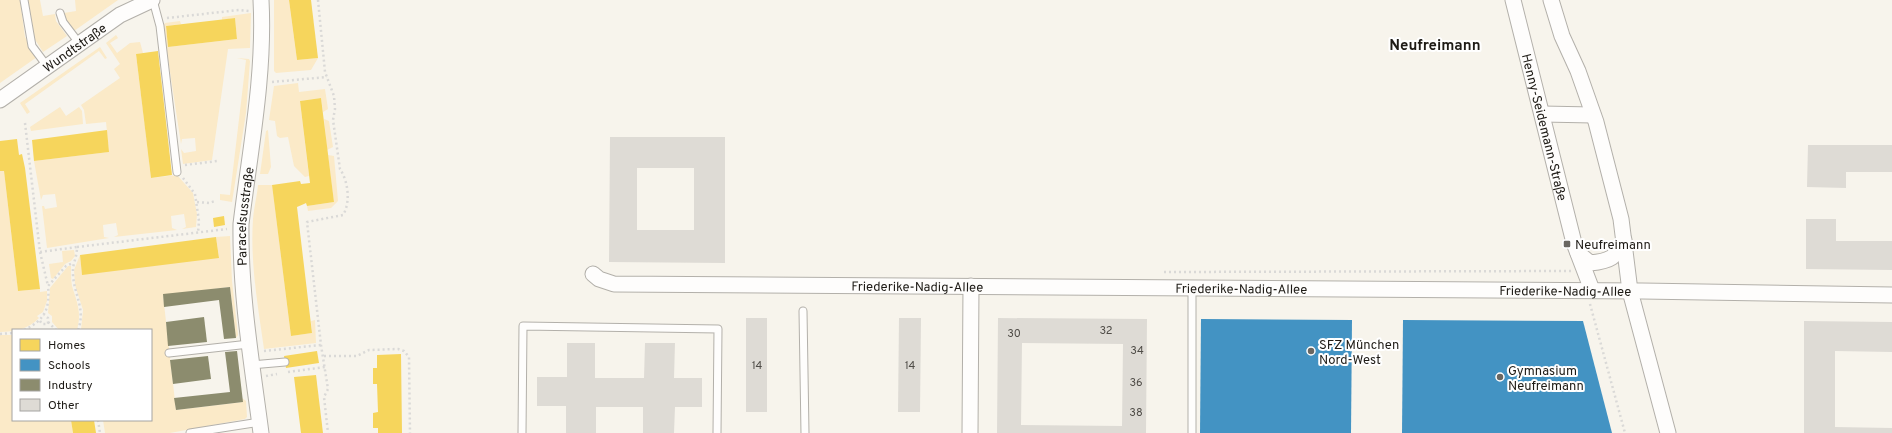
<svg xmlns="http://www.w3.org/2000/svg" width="1892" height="433" viewBox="0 0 1892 433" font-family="Overpass,sans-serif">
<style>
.green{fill:#fbeac8}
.homes{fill:#f6d55c}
.schools{fill:#4393c3}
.industry{fill:#8c8c6e}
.building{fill:#dedbd5;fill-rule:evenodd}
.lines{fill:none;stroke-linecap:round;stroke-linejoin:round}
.service-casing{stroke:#b3b0aa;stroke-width:9}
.minor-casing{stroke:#b3b0aa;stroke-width:17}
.path{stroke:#dad9d7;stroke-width:2.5;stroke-dasharray:2 3;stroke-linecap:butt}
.service{stroke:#fefdfc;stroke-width:7}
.minor{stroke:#fefdfc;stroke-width:15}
.poi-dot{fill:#6a6761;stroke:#fff;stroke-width:1.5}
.labels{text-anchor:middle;stroke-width:4;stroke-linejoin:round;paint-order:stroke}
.number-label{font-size:11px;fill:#4f4c47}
.street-label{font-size:13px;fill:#1e1b16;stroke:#fff}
.poi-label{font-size:13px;fill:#1e1b16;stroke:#fff;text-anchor:start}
.quarter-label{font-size:15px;font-weight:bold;fill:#1e1b16;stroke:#fff}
</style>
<rect width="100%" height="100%" fill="#f7f4ec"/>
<!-- green -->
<g class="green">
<polygon points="0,0 20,0 25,37 37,57 0,83"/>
<polygon points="28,0 40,0 43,16 55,14 56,21 67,36 43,52 34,38"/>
<polygon points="75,0 118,0 74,31 65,19 64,13 76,11"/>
<polygon points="274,0 289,0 297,60 318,58 311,70 276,73 274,71"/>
<polygon points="251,13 250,48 228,49 212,160 183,164 181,149 184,153 196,151 195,138 182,139 181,144 163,26 165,23 180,21 181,24 166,26 168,47 237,39 235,18 222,20 222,17"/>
<polygon points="116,35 118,38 110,43 117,53 130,43 140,42 143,53 136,54 151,178 177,175 193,193 197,214 196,227 182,229 186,227 184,214 171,216 172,228 177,230 114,237 118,235 116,223 103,225 104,237 109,238 47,248 42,206 44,206 45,209 57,207 55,194 43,195 41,200 34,161 109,152 106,122 86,124 84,110 81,105 120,78 114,69 120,64 106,43"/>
<polygon points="100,47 107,58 105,59 99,51 25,104 30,112 27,114 20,103"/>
<polygon points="237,58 249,59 250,61 246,113 232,202 220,200 220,194 230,195 246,60"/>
<polygon points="298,83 299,92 325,89 328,109 323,112 321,98 300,101 309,176 305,177 294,166 288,137 280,138 277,136 275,121 269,120 274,86"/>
<polygon points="60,107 66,116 79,107 82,111 83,124 31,131 30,127"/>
<polygon points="324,119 329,121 333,147 327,150"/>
<polygon points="268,130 271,167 268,174 260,174 266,131"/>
<polygon points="328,155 334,156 338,201 331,208 308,211 307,206 334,202"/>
<path d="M0 171H4L18 291 40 289V292L47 291V301L43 312 37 316 39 318C29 329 14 332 0 332Z"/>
<path d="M258 185H272L291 336 312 333 311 321 315 320 316 343 264 349C258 307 250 262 253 219 254 207 257 196 258 185Z"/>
<polygon points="230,236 232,281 238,335 236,338 230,287 163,295 176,410 243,402 242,398 246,401 247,417 245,419 170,433 105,433 103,420 151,420 151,330 81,330 83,310 75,285 74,270 80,255 82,274 219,257 216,237"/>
<polygon points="74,250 75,256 71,261 65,264 53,279 51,278 49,264 63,262 62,251"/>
<path d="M68 266H71C71 273 71 280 72 286 77 302 82 313 77 330H59L52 322V316L48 313 50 288Z"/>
<polygon points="0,335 13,335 13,420 71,420 73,433 0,433"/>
</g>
<!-- homes -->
<g class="homes">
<polygon points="289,0 311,0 318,58 297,60"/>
<polygon points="235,18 237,39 168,47 166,26"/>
<polygon points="158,51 172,175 151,178 136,54"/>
<polygon points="321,98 334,202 307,206 306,203 304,204 297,207 312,333 291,336 272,185 300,181 301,184 310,183 300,101"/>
<polygon points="107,130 109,152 34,161 32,140"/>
<polygon points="17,139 19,155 22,154 25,168 40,289 18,291 4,171 0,171 0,141"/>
<polygon points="224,216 225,225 214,227 213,218"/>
<polygon points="216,237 219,258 82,275 80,255"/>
<polygon points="317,351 319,363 286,368 284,356"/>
<polygon points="401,354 402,433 378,433 378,428 373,428 373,413 378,412 377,384 373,384 373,368 377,368 377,355"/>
<polygon points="316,375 323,433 301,433 294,377"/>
<polygon points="71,420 94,420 96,433 73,433"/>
</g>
<!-- schools -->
<g class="schools">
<polygon points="1201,319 1352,320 1351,433 1200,433"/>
<polygon points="1403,320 1583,321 1612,433 1402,433"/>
</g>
<!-- industry -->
<g class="industry">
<polygon points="230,287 236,338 224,339 219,300 164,307 163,294"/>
<polygon points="204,317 207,342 168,346 166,322"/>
<polygon points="237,351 243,402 176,410 174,398 230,392 225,352"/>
<polygon points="208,356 211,379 173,384 170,360"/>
</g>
<!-- building -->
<g class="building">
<path d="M610 137H725V263L609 262ZM637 168H694V230H637Z"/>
<polygon points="1808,145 1892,145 1892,172 1846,172 1846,188 1807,187"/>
<polygon points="1806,219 1836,219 1836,241 1892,241 1892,270 1806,269"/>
<rect x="746" y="318" width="21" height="94"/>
<polygon points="899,318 921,318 920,412 898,412"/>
<path d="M998 318 1147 319 1146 433H997ZM1022 343 1123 344 1122 426 1021 425Z"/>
<polygon points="1804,321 1892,322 1892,352 1835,351 1835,427 1892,428 1892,433 1804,433"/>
<polygon points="567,343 595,343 595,378 644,378 645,343 675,343 674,378 702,378 702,407 675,407 674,433 643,433 643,407 596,407 596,433 566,433 566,406 537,406 537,377 567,377"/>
</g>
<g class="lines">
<defs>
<g id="service">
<polyline points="24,0 32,46 47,66"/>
<polyline points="153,0 160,26 177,172"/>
<polyline points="60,13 63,22 79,43"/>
<polyline points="1192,288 1192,433"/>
<polyline points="803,311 805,433"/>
<polyline points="169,353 249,344"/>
<polyline points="252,365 285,362"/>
<polyline points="190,433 260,422"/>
<polyline points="522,433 523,326 718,329 717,433"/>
</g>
<g id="minor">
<path id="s1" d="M1513 0 1574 243 1592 290"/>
<polyline points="1551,0 1562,36 1578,71 1596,122 1621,219 1630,291 1668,433"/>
<path id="s2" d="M0 100 120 15 152 0"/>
<polyline points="1542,114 1593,115"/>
<path d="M1578 253 1590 263C1611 261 1615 258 1624 240"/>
<path id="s3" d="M593 274 599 279 614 284 1642 291 1892 295"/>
<path id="s4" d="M261 433C252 364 240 294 241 224 250 150 265 75 261 0"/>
<polyline points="970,433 971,286"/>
</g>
</defs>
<!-- service casing -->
<use href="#service" class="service-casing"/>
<!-- minor casing -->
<use href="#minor" class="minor-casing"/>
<!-- path -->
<g class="path">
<path d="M318 0 325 72 334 96 335 109 333 120 340 169C348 181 351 202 343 215L307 222 321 345 328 389 324 397 328 433"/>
<polyline points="167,18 239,10 249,11"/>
<polyline points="272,82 327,77"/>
<polyline points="25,123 40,252 48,286"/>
<polyline points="185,165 217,161"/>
<polyline points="183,178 195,194 199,221 198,233"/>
<polyline points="197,202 209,203 215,201"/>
<polyline points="77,247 227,229"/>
<path d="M40 252 77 247C77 259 72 263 73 275 74 294 86 310 78 330"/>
<polyline points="1164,272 1571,271"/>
<polyline points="1590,304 1625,433"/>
<polyline points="40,321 42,324 48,324 48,318 44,315"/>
<polyline points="48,322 56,330"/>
<path d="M24 330C45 320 50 309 48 286L66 266 73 263"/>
<polyline points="0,334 13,333"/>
<polyline points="264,351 321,345"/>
<polyline points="324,356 357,356 369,350 398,349 404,351 409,357 410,433"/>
<polyline points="288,372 325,367"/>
<polyline points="266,376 277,374"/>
<polyline points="98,420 100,433"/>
</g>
<!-- service -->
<use href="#service" class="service"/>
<!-- minor -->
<use href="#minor" class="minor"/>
</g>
<!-- markers -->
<g class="poi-dot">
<rect x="1563" y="240" width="8" height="8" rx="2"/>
<circle cx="1311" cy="351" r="4"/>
<circle cx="1500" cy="377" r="4"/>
</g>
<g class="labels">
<!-- number labels -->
<g class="number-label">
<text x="1106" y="334">32</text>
<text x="1014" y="337">30</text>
<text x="1137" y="354">34</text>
<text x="757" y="369">14</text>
<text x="910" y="369">14</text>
<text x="1136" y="386">36</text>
<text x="1136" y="416">38</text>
</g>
<!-- street labels -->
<g class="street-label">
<text dy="5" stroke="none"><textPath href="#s2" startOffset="91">Wundtstraße</textPath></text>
<text dy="5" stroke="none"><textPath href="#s1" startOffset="131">Henny-Seidemann-Straße</textPath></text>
<text dy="5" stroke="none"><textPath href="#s4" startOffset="218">Paracelsusstraße</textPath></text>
<text dy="5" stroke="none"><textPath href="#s3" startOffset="327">Friederike-Nadig-Allee</textPath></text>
<text dy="5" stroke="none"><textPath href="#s3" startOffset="651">Friederike-Nadig-Allee</textPath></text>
<text dy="5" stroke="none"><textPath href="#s3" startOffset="975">Friederike-Nadig-Allee</textPath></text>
</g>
<!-- poi labels -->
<g class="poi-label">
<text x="1575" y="249">Neufreimann</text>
<text x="1319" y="349">SFZ München<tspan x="1319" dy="15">Nord-West</tspan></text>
<text x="1508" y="375">Gymnasium<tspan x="1508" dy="15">Neufreimann</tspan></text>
</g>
<!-- quarter labels -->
<g class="quarter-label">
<text x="1435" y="50">Neufreimann</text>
</g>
</g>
<!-- legend -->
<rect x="12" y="329" width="140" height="92" fill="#ffffff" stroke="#a5a4a2"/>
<rect x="20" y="339" width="20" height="12" fill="#f6d55c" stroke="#a5a4a2"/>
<text x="48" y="349" font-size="12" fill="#1e1b16">Homes</text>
<rect x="20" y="359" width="20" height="12" fill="#4393c3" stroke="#a5a4a2"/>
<text x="48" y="369" font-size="12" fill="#1e1b16">Schools</text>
<rect x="20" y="379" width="20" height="12" fill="#8c8c6e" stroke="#a5a4a2"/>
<text x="48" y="389" font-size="12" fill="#1e1b16">Industry</text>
<rect x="20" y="399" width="20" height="12" fill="#dedbd5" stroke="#a5a4a2"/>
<text x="48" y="409" font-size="12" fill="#1e1b16">Other</text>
</svg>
